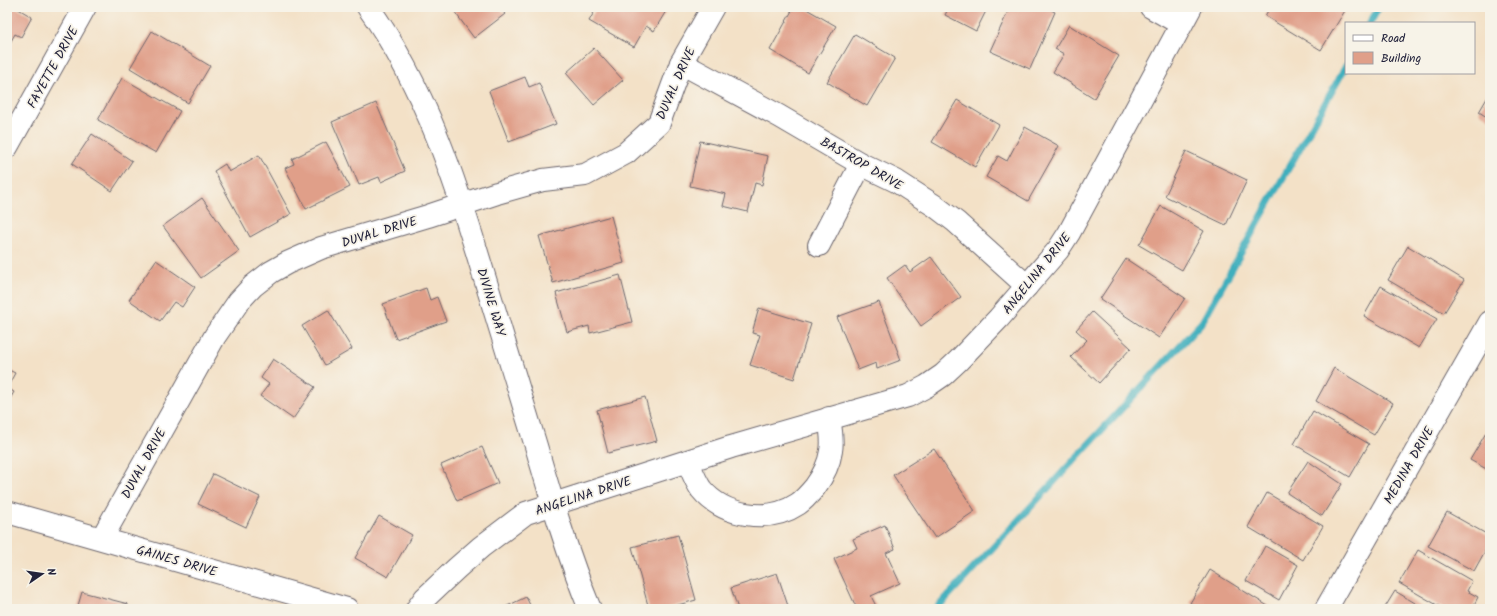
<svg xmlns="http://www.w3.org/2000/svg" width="1497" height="616" viewBox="0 0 1497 616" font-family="Kalam,sans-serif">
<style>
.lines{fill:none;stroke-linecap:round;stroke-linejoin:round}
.stream{stroke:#40afbd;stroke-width:7}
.building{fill:#e09f89}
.minor-casing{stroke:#6b656c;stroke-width:24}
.minor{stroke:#fff;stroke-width:22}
.labels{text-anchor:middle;stroke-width:3.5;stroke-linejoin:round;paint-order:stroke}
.street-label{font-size:13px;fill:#22223b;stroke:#f7f3e8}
</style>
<rect width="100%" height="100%" fill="#f7f3e8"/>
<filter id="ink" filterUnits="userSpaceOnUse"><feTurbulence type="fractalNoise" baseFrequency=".025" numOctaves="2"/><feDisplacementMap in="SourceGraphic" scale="8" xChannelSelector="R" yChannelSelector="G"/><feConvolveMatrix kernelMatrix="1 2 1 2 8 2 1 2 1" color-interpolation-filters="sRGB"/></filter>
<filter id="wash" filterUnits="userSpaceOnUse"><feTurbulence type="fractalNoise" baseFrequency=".012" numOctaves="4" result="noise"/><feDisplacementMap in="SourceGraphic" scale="16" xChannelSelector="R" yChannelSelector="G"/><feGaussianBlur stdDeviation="0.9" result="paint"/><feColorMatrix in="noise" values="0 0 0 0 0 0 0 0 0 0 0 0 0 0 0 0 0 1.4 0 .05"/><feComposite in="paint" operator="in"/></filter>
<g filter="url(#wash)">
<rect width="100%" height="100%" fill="#f3e1c7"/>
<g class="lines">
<!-- stream -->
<g class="stream">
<polyline points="1370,23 1379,7"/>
<polyline points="936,609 1202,322 1346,66"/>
</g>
</g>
<g id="blocks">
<!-- building -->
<g class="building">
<polygon points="7,7 15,7 32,17 21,37 15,34 7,48"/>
<polygon points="451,7 499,7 505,14 474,38"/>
<polygon points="597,7 659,7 666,11 654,31 646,26 634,47 589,21"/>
<polygon points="794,7 803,7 836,26 808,73 770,50"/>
<polygon points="949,7 988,7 976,31 945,15"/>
<polygon points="1010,7 1045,7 1055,12 1030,69 990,51"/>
<polygon points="1270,7 1343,7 1346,9 1321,50 1265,16"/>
<polygon points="1069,25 1119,56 1094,98 1053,72 1064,54 1055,49"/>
<polygon points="152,31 210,66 188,103 130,68"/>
<polygon points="855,34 895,58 867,106 827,82"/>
<polygon points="594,48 623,80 594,105 566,73"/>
<polygon points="525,77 529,87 539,83 556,124 509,142 489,91"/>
<polygon points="122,78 180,111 156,153 98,120"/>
<polygon points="1490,93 1490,119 1479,112"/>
<polygon points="957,100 999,125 975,167 932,142"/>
<polygon points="376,103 405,171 381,182 379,177 359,185 332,122"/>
<polygon points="1025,127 1059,146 1028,201 986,177 998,156 1007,161"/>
<polygon points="92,134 132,161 112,191 72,164"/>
<polygon points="700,141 768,156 762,185 755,183 748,212 723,206 726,194 690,186"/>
<polygon points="326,142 350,187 306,209 285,168 294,164 292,159"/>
<polygon points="1186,151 1247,180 1226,225 1165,196"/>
<polygon points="259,155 291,214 250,237 214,171 225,164 229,172"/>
<polygon points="202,198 239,251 201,278 163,226"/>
<polygon points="1161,206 1204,231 1182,270 1139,245"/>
<polygon points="611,216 624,263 553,283 539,236"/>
<polygon points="1408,246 1464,280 1444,313 1388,280"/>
<polygon points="931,257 961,297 921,326 887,278 905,265 910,272"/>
<polygon points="1126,259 1185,298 1159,338 1100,299"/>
<polygon points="156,260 195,287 182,307 174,302 160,321 129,300"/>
<polygon points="620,275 632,322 590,333 589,326 567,332 556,293"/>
<polygon points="1381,286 1437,319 1419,348 1364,316"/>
<polygon points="426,288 430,300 437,297 446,321 396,339 383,304"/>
<polygon points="879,302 901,360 877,369 876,363 858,370 837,317"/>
<polygon points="759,308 811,324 794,379 750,365 760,335 752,333"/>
<polygon points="328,310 352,349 325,365 302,326"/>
<polygon points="1092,312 1131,348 1099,383 1071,357 1087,340 1076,330"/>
<polygon points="273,359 315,387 293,419 260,396 269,384 261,378"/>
<polygon points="1334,368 1393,403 1374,435 1316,401"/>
<polygon points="7,369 15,373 7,388"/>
<polygon points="7,388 14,392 7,404"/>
<polygon points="645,397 657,441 608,453 597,410"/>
<polygon points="1313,411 1369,444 1350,477 1294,444"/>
<polygon points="1490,426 1490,471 1470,460"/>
<polygon points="482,447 498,483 457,501 441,465"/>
<polygon points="934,449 975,511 935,538 893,475"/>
<polygon points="1308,461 1342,484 1322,516 1287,493"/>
<polygon points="213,474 260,497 246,527 198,504"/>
<polygon points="1267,493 1323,526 1303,560 1248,527"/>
<polygon points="1447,512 1490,536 1490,542 1474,571 1428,546"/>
<polygon points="379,516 412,535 388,577 355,558"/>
<polygon points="885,525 895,549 886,553 900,583 871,596 876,606 869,609 857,609 834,559 857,548 853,539"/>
<polygon points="678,535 696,600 667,608 667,609 649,609 632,547"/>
<polygon points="1265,546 1298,565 1279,600 1246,581"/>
<polygon points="1418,550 1472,581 1467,591 1478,597 1472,609 1444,609 1399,583"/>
<polygon points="1210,570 1271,608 1270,609 1201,609 1190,603"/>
<polygon points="777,573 789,609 738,609 731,588"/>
<polygon points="1395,591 1425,609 1384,609"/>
<polygon points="82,592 128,604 127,609 77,609"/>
<polygon points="526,597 532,609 501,609"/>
</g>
</g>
</g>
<g filter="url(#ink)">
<use href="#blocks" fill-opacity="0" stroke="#6b656c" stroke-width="1"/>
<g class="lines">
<defs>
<g id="minor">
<path d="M368 7C426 88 457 185 485 279 502 335 519 391 536 446 552 501 568 556 590 609"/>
<polyline points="1151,7 1181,24"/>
<polyline points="681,63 779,116 861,164 896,181 935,206 956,222 1027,286"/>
<polyline points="7,147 85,7"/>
<polyline points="819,245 861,164"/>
<path d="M688 462C692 471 695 480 701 489 723 516 768 524 798 504 804 500 810 493 815 487 823 476 829 465 831 451 833 441 831 429 829 418"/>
<polyline points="7,512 347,609"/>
<polyline points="102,538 215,336 239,301 253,286 271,272 287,263 321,248 428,216 497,193 543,180 585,175 626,153 659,123 681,63 713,7"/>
<polyline points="417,609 425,598 457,568 481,547 526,513 731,447 908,396 927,386 943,375 958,361 999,318 1058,250 1069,233 1191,7"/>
<polyline points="1326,609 1490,322"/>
</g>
</defs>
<!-- minor casing -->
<use href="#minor" class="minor-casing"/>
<!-- minor -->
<use href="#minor" class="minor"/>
</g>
</g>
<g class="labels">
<!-- street labels -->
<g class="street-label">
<text transform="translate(52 67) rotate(-61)" y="5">FAYETTE DRIVE</text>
<text transform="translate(675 83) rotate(-66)" y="5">DUVAL DRIVE</text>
<text transform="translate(862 163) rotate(30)" y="5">BASTROP DRIVE</text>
<text transform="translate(379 231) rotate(-17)" y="5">DUVAL DRIVE</text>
<text transform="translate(1036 273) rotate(-51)" y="5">ANGELINA DRIVE</text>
<text transform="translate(492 302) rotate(73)" y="5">DIVINE WAY</text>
<text transform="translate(143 463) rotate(-61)" y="5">DUVAL DRIVE</text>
<text transform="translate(1408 465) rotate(-60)" y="5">MEDINA DRIVE</text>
<text transform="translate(583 495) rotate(-18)" y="5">ANGELINA DRIVE</text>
<text transform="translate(177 560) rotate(16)" y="5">GAINES DRIVE</text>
</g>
</g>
<!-- margin -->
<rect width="1497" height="616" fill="none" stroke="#f7f3e8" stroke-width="24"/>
<!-- legend -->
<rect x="1345" y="22" width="130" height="52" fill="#f7f3e8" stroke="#a29fa3"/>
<rect x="1353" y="35" width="20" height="6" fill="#ffffff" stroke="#a29fa3"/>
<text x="1381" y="42" font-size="12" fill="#22223b">Road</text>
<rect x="1353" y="52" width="20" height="12" fill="#e09f89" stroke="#a29fa3"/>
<text x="1381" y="62" font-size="12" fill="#22223b">Building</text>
<!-- north arrow -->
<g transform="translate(42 574) rotate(77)" stroke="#f7f3e8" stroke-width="3" paint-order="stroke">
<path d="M0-3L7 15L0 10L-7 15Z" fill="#22223b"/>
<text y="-6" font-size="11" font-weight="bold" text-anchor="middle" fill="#22223b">N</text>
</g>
</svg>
